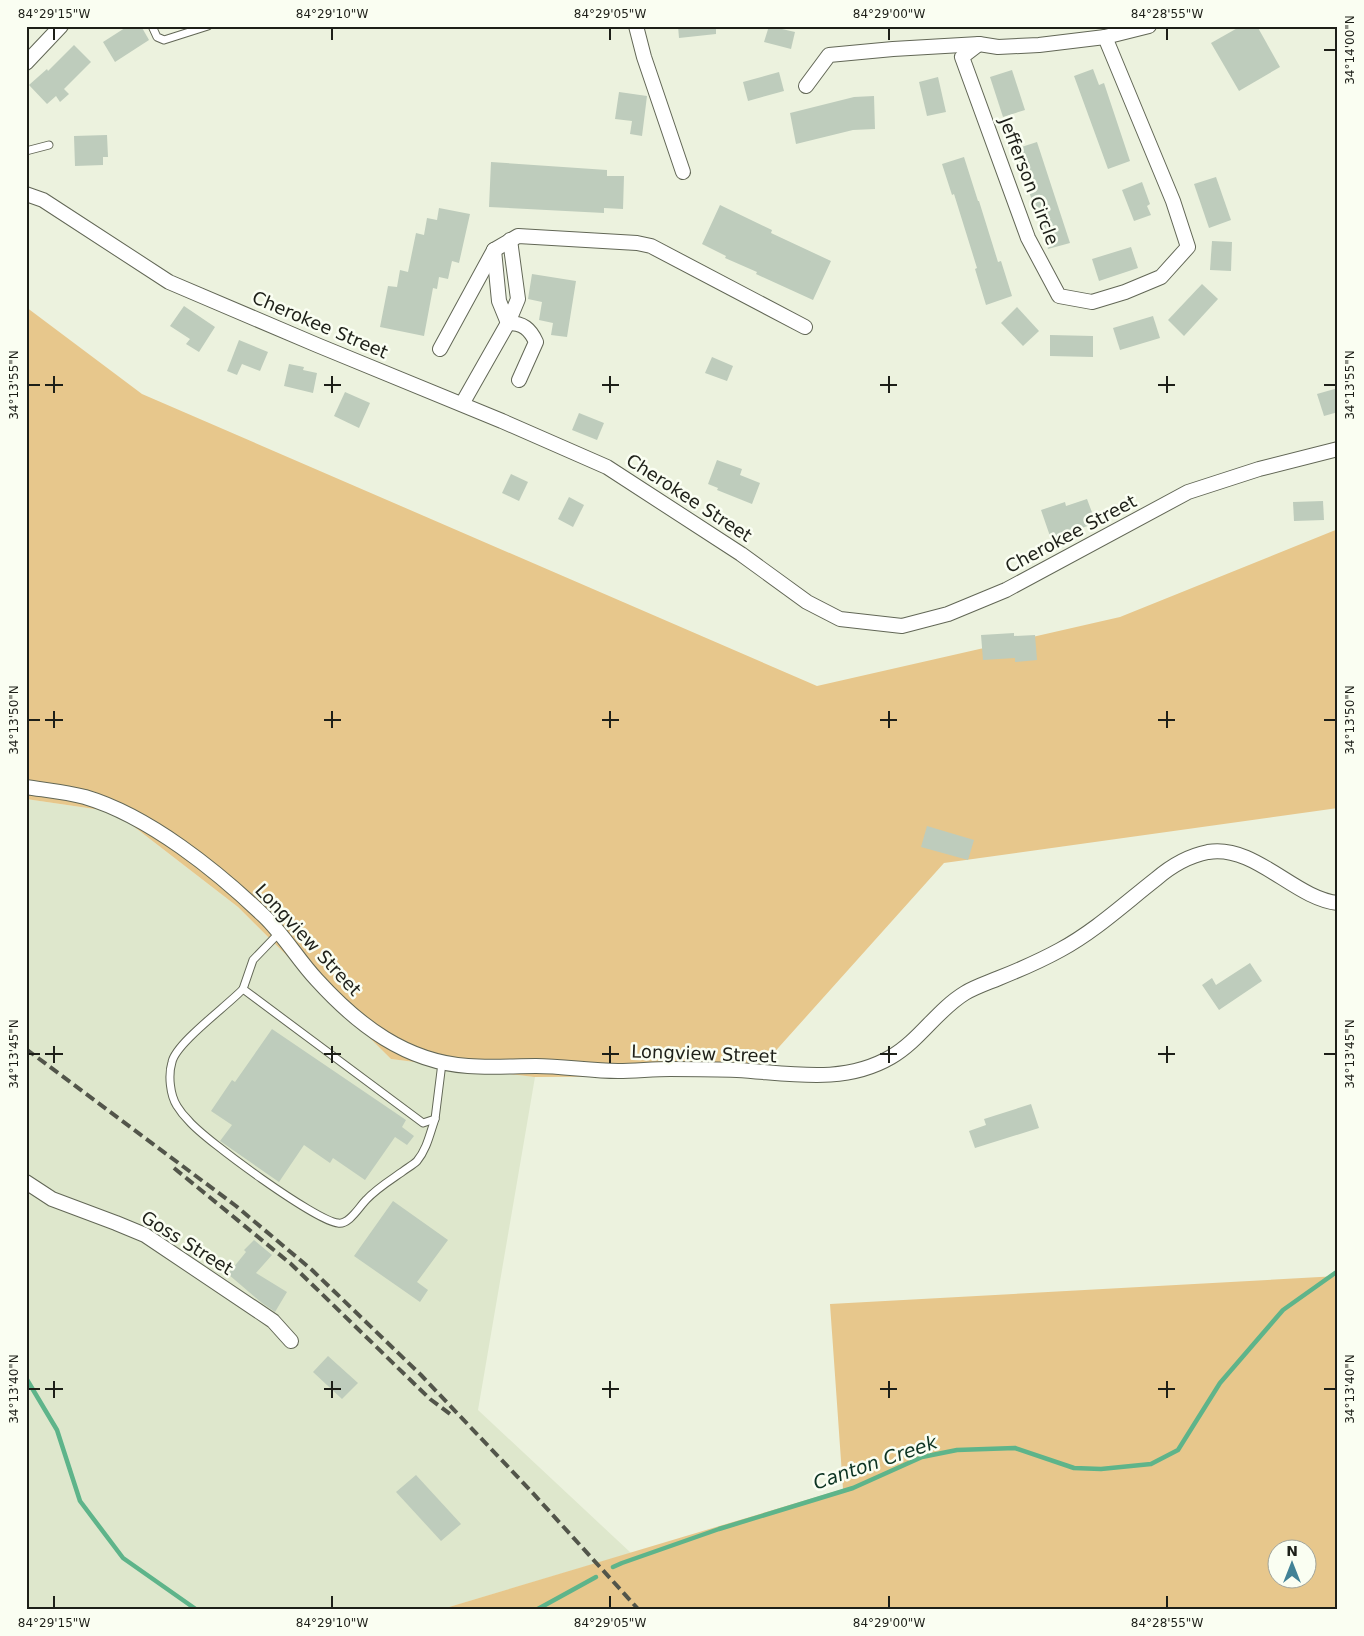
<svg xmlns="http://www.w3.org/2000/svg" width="1364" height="1636" viewBox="0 0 1364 1636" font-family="'DejaVu Sans',sans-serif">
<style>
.built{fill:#dee7cc}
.green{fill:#e7c78c;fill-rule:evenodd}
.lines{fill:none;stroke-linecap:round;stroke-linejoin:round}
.stream{stroke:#5eb48a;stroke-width:4.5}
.building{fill:#beccbc}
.lane-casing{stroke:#626756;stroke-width:9}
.street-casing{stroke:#626756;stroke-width:16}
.lane{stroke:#fff;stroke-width:7}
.street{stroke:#fff;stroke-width:14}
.rail{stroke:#52554a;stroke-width:4;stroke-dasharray:10 5;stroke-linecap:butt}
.ticks{fill:none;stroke:#1d1f18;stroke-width:2}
.labels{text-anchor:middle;stroke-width:5;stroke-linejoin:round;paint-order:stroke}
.street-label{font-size:18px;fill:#1d1f18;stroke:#fafef2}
.water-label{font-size:19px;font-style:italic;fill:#0c3322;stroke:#fafef2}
.neatline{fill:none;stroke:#1d1f18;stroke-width:2}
.ticks-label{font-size:12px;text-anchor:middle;fill:#1d1f18}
</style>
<rect width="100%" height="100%" fill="#ecf2de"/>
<!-- built -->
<polygon class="built" points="26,799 115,812 238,907 391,1059 535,1077 478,1410 631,1553 439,1610 26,1610"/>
<!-- green -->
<g class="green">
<polygon points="26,307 142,394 817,686 1120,617 1338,529 1338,808 944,863 753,1076 534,1077 391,1059 238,907 115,812 26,799"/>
<path d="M1338 1276V1610H439L843 1489 830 1304ZM1276 1548H1306V1578H1276Z"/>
</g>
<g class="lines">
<!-- stream -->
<g class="stream">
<polyline points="26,1378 57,1430 80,1501 123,1558 197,1610"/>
<polyline points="613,1567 622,1563 719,1529 853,1488 922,1457 957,1450 1015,1448 1074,1468 1101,1469 1151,1464 1178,1450 1220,1383 1283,1310 1338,1271"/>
<polyline points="536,1610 596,1577"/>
</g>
</g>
<!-- building -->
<g class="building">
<polygon points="128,26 141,26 149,40 115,62 103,42"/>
<polygon points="678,26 716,26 716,34 679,38"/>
<polygon points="769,26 795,32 791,49 764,42"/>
<polygon points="1241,26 1257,26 1280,67 1239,91 1211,43"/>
<polygon points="74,45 91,62 64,89 69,94 60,102 56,96 47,104 29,85 47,69 48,71"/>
<polygon points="1093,69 1099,85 1104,83 1130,161 1108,169 1074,76"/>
<polygon points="1012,70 1025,110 1003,117 990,77"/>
<polygon points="779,72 784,91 748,101 743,82"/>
<polygon points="938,77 946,112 927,116 919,82"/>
<polygon points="619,92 647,96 642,136 630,134 632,121 615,119"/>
<polygon points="874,96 875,129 853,130 796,144 790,113 854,97"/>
<polygon points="107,135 108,157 103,157 103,165 75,166 74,136"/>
<polygon points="1037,142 1070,243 1048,249 1015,149"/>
<polygon points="964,157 978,201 979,201 998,262 1001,261 1012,296 986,305 975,269 977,268 954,194 952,195 942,164"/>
<polygon points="491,162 607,170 607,176 624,176 623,209 604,208 604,213 489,207"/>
<polygon points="1216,177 1231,220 1209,228 1194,184"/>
<polygon points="1142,182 1150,204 1147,206 1151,215 1134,221 1122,190"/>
<polygon points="720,205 772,230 771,233 831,261 813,300 756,274 757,272 725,258 726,256 702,244"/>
<polygon points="439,208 470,214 459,263 452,261 448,279 439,277 437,289 433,288 424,336 380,327 388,286 397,287 400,270 408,272 416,233 424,235 427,218 437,220"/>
<polygon points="1212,241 1232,242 1231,271 1210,270"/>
<polygon points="1131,247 1138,268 1099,281 1092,259"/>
<polygon points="532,274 576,281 567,337 551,335 553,323 539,320 542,302 528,299"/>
<polygon points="1202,284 1218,299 1184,336 1168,320"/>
<polygon points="184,306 215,327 199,352 186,344 190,339 170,326"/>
<polygon points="1017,307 1039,331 1023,346 1001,323"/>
<polygon points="1153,316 1160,338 1120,350 1113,328"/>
<polygon points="1050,335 1093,336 1093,357 1050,356"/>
<polygon points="239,340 268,352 260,371 242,364 237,375 227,371"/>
<polygon points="712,357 733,366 727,381 705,373"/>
<polygon points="289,364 304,367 303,370 317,373 313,393 284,386"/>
<polygon points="1338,388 1338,412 1324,416 1317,394"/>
<polygon points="345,392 370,403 359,428 334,416"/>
<polygon points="579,413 604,423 597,440 572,430"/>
<polygon points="717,460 742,469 740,475 760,483 752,504 717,490 718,488 708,484"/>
<polygon points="511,474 528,482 519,501 502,493"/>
<polygon points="569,497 584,505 573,527 558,519"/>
<polygon points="1087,499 1096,523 1051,539 1041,510 1065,502 1066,506"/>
<polygon points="1323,501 1324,520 1294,521 1293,502"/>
<polygon points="1014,633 1014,636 1035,635 1037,660 1015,662 1015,658 983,660 981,635"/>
<polygon points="927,826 974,840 968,860 921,847"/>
<polygon points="1250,963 1262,981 1219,1010 1202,985 1212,978 1216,985"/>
<polygon points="272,1029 406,1120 402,1127 414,1136 407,1145 395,1137 365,1180 333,1158 330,1163 304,1145 279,1182 220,1141 232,1125 211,1111 232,1080 235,1082"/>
<polygon points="1031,1104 1039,1128 975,1148 969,1131 986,1125 984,1119"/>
<polygon points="393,1201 448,1240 417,1282 428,1290 420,1302 354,1256"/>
<polygon points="254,1240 272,1255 256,1273 287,1292 275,1312 262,1303 228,1274 246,1252 244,1250"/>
<polygon points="328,1356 358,1383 342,1399 313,1372"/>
<polygon points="416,1475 461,1524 441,1541 396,1492"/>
</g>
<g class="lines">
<defs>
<g id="lane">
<polyline points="152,26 157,37 164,40 208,26"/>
<polyline points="26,151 49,145"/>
<polyline points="279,933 253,960 243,989 423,1123 435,1119 442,1063"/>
<path d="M243 989C227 1006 176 1043 172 1062 168 1075 170 1095 177 1106 180 1111 185 1117 189 1121 206 1141 316 1221 338 1223 349 1225 359 1207 366 1200 376 1189 389 1181 402 1172 407 1168 413 1165 417 1161 427 1149 430 1133 435 1119"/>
</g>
<g id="street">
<polyline points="636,26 644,57 683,172"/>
<polyline points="979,44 962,57 1028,238 1059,296 1092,302 1125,292 1161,277 1188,247 1173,201 1105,37"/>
<polyline points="26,63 61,26"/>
<polyline points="806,86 829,55 893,49 979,44 998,47 1039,45 1105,37 1149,26"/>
<polyline points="26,194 43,200 169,282 317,345 502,421 607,467 741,554 807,602 840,619 902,626 948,614 1006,590 1188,492 1259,469 1338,449"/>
<polyline points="494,250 518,236 637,243 651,246 805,327"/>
<polyline points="494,250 499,301 508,323"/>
<path d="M508 323C523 323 530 329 536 342L519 380"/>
<polyline points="440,349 494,250"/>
<polyline points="462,404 508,323 518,299 510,240"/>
<path d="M26 787C45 790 66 792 85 797 149 816 217 871 264 916 284 935 298 960 317 980 358 1025 406 1062 468 1066 491 1068 513 1066 536 1066 563 1066 591 1071 618 1071 635 1071 653 1069 670 1069 692 1069 715 1069 737 1070 790 1073 843 1085 891 1057 919 1041 937 1010 965 993 975 987 987 983 999 978 1019 970 1040 961 1060 950 1095 931 1124 904 1156 879 1171 866 1188 856 1208 852 1255 844 1295 899 1338 903"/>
<polyline points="26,1182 52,1199 116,1223 145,1235 273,1321 291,1341"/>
</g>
</defs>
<!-- lane casing -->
<use href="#lane" class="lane-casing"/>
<!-- street casing -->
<use href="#street" class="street-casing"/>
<!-- lane -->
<use href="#lane" class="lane"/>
<!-- street -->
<use href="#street" class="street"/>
<!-- rail -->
<g class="rail">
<polyline points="26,1049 236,1206 312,1270 421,1375 530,1490 639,1610"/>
<polyline points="174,1168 291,1264 430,1399 450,1414"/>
</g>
</g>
<!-- ticks -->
<path class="ticks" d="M54 28V40M332 28V40M610 28V40M889 28V40M1167 28V40M1324 50H1336M54 376V393M332 376V393M610 376V393M889 376V393M1167 376V393M28 385H40M45 385H63M324 385H341M602 385H619M880 385H897M1158 385H1175M1324 385H1336M54 711V728M332 711V728M610 711V728M889 711V728M1167 711V728M28 720H40M45 720H63M324 720H341M602 720H619M880 720H897M1158 720H1175M1324 720H1336M54 1046V1063M332 1046V1063M610 1046V1063M889 1046V1063M1167 1046V1063M28 1054H40M45 1054H63M324 1054H341M602 1054H619M880 1054H897M1158 1054H1175M1324 1054H1336M54 1381V1398M332 1381V1398M610 1381V1398M889 1381V1398M1167 1381V1398M28 1389H40M45 1389H63M324 1389H341M602 1389H619M880 1389H897M1158 1389H1175M1324 1389H1336M54 1596V1608M332 1596V1608M610 1596V1608M889 1596V1608M1167 1596V1608"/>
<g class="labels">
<!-- street labels -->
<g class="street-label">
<text transform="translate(1029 181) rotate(69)" y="6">Jefferson Circle</text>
<text transform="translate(320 325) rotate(23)" y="6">Cherokee Street</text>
<text transform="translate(689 498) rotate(33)" y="6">Cherokee Street</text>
<text transform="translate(1071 534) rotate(-28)" y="6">Cherokee Street</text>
<text transform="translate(308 940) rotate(47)" y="6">Longview Street</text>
<text transform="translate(704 1054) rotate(2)" y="6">Longview Street</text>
<text transform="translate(187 1243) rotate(32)" y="6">Goss Street</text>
</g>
<!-- water labels -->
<g class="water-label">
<text transform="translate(875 1462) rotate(-19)" y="7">Canton Creek</text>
</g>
</g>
<!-- border -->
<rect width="1364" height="1636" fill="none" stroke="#fafef2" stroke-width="55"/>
<!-- north arrow -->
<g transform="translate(1292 1564)"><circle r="24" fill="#fafef2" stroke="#a2a59b"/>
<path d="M0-4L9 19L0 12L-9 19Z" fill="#428296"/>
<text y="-8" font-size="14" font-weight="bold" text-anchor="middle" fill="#1d1f18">N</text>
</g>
<rect x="28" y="28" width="1308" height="1580" class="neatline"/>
<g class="ticks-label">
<text x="54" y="18">84°29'15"W</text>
<text x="332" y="18">84°29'10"W</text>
<text x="610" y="18">84°29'05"W</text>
<text x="889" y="18">84°29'00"W</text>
<text x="1167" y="18">84°28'55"W</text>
<text transform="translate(1350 50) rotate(-90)" y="4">34°14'00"N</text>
<text transform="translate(14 385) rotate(-90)" y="4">34°13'55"N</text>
<text transform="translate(1350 385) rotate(-90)" y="4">34°13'55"N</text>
<text transform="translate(14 720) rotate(-90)" y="4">34°13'50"N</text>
<text transform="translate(1350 720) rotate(-90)" y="4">34°13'50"N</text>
<text transform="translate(14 1054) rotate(-90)" y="4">34°13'45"N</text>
<text transform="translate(1350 1054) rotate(-90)" y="4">34°13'45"N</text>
<text transform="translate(14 1389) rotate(-90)" y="4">34°13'40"N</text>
<text transform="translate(1350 1389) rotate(-90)" y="4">34°13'40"N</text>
<text x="54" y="1627">84°29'15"W</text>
<text x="332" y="1627">84°29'10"W</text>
<text x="610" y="1627">84°29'05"W</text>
<text x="889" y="1627">84°29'00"W</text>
<text x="1167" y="1627">84°28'55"W</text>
</g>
</svg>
